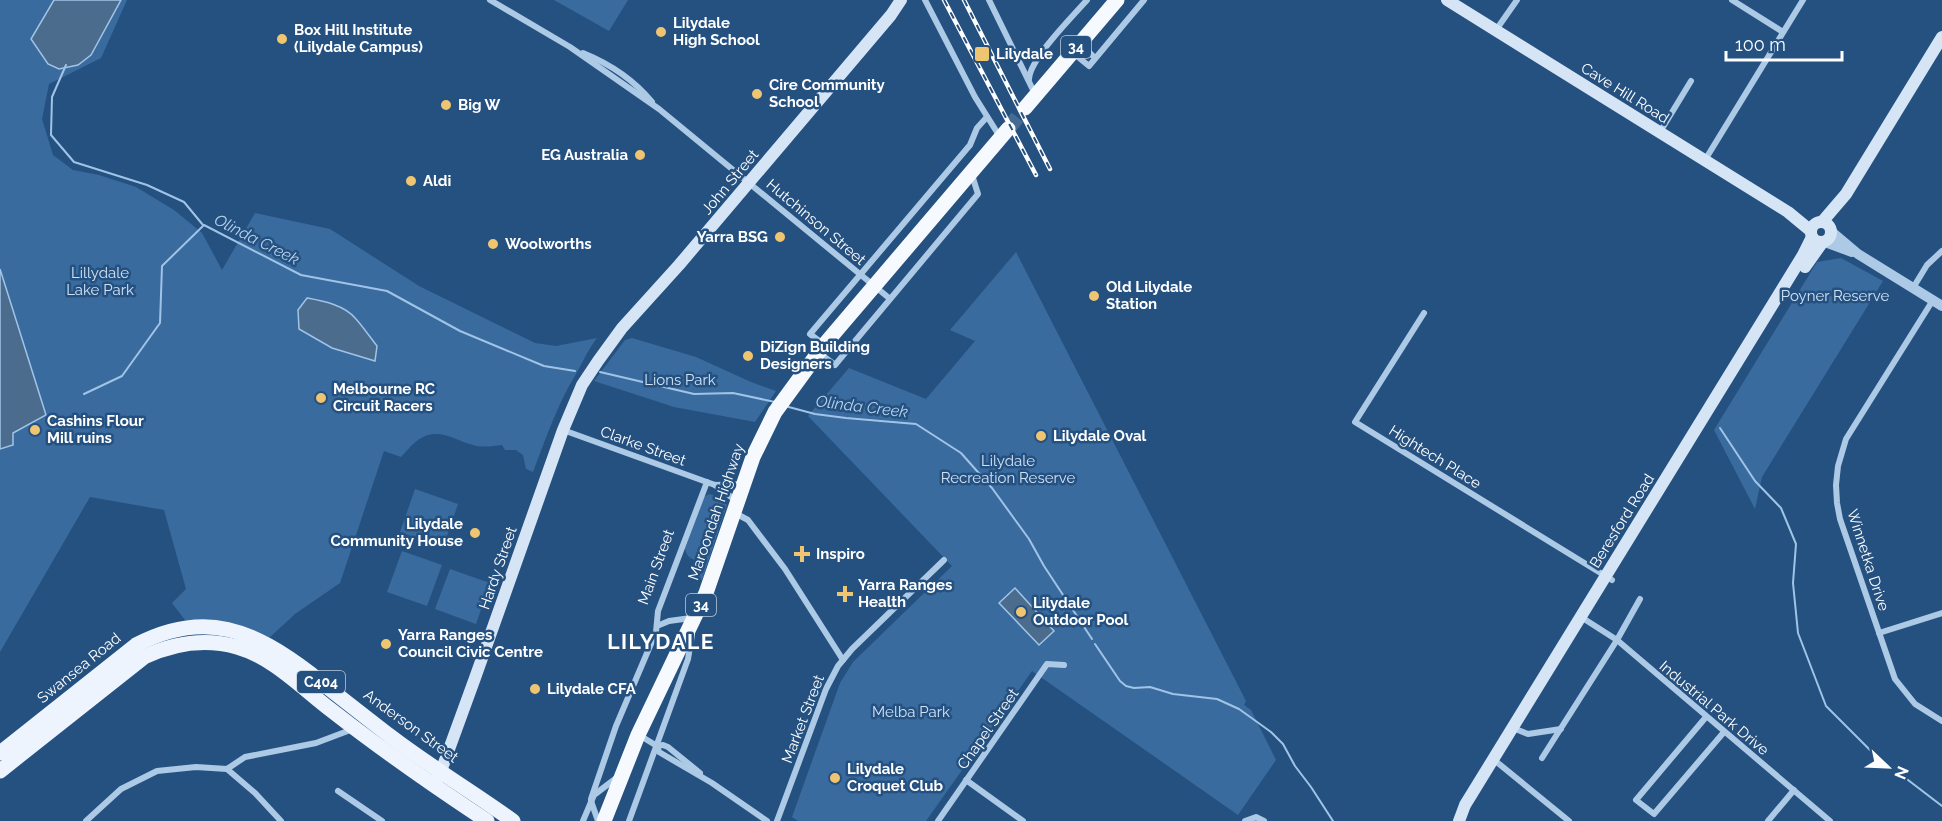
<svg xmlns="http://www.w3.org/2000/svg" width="1942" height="821" viewBox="0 0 1942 821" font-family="Raleway,sans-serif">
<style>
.green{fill:#3a6b9e}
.water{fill:#4c6c8d;stroke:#a0c4e7;stroke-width:1.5}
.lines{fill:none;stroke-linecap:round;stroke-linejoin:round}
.stream{stroke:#a0c4e7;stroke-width:2}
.trunk-tunnel{stroke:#466b93;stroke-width:15;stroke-dasharray:15 8;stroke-linecap:butt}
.minor{stroke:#acc9e6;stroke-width:6}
.tertiary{stroke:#acc9e6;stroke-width:10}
.secondary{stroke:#d6e5f6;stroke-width:12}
.primary{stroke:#edf4fd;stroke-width:15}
.trunk{stroke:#f6fafe;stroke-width:15}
.rail-casing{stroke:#fff;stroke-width:4.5}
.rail{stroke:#255180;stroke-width:2;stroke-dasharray:7;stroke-linecap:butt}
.poi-dot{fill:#f0c571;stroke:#255180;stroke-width:2}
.labels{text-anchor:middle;stroke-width:5;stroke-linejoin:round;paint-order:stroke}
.shield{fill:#255180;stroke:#becbd9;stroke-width:1.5}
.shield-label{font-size:14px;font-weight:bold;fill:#fff}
.poi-label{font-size:15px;font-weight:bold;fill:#fff;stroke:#255180;text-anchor:start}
.street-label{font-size:15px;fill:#fff;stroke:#255180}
.park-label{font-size:15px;fill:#cfe2f5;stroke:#255180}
.water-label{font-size:16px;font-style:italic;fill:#b7d3ee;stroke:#255180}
.district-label{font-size:21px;font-weight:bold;letter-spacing:1.5px;fill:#fff;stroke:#255180}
</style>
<rect width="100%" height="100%" fill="#255180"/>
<!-- green -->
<g class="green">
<path d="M0 0H127L101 58 49 84 42 119 53 155 73 170 99 175 136 187 174 210 202 233 222 270 255 213 330 229 419 286 535 343 556 346 597 338C587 351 584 360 576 374 557 405 546 438 533 472L526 469 523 455 516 450H505L502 445C493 446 482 448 473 445 454 440 438 426 418 440 412 444 406 452 401 457L384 451 340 583 295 614 269 638 226 622 185 620 172 603 186 589 164 510 90 497 0 652Z"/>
<polygon points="554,0 628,0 609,31"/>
<polygon points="1016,252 1246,701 1244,705 1251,710 1276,760 1238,815 1032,671 926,821 798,821 792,817 840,683 853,662 952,566 808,416 849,368 926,399 975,341 950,330"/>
<polygon points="1841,258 1883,281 1762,477 1755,509 1714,430 1817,262"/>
<polygon points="632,338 696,357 751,382 776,391 755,422 674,407 594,381 625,340"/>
<polygon points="415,489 458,504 443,547 400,532"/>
<path d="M709 494 722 498 727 505 702 580 697 578 703 561C694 560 687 559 685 549L704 497Z"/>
<polygon points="402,551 442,565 427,606 387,592"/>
<polygon points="450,569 490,583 476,624 435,609"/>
</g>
<!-- water -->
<g class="water">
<polygon points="54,0 121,0 91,55 78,65 59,69 48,64 31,39"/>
<polygon points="0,269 46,415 13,433 13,445 0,449"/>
<path d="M307 298C323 301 345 305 356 319 363 327 370 337 377 346L375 361 332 348 299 329 298 310Z"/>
<polygon points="1015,588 1054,631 1039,645 999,603"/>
</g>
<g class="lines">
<!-- stream -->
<g class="stream">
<polyline points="66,65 52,97 51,135 74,162 147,185 184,202 203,225"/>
<polyline points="600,372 694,394 733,393 775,402"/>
<polyline points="84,394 122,376 160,323 162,266 204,225 301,275 387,291 460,331 544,366 575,371"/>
<polyline points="785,406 815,414 846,418 916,424 961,453 992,488 1029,539 1044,566 1092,639"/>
<polyline points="1720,428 1755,481 1781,508 1796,544 1793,583 1798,633 1826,706 1874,754 1942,806"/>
<polyline points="1095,644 1120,681 1126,686 1134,688 1150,687 1173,694 1217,699 1239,709 1271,732 1283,744 1295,766 1311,787 1333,821"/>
</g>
<!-- trunk-tunnel -->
<polyline class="trunk-tunnel" points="1008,129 1025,108"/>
<!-- minor -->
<g class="minor">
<polyline points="490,0 570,47 659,109 889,298"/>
<polyline points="925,0 975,97 1000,137"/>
<polyline points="989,0 1035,94"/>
<polyline points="1732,0 1783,32"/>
<polyline points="1496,30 1517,0"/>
<polyline points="1085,41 1088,51 1095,58"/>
<polyline points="1072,52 1089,66 1144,0"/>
<path d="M583 53C610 64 634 80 652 102"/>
<path d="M1029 79C1030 59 1072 17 1087 0"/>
<polyline points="1660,132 1691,81"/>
<polyline points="1705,160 1803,0"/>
<polyline points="1913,288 1927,265 1942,251"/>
<polyline points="1933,300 1846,439 1838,466 1836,485 1837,503 1840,519 1895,679 1915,704 1942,721"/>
<polyline points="1424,313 1355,422 1612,580"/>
<polyline points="823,344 810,334 970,145 977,128 987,117"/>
<polyline points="819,353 835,365 978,194 972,175"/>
<polyline points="563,430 715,485 743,484"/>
<polyline points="715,485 738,502"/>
<polyline points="735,513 748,520 785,569 843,660"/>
<polyline points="1581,617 1617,640 1830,821"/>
<polyline points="657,626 669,621 691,618"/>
<polyline points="1879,633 1942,613"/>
<polyline points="1706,717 1636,800 1654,814 1724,732"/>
<polyline points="1513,728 1528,734 1561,729"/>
<polyline points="639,735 657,746 659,752 712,783 767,821"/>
<polyline points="657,746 663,745 668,747 700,773"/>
<polyline points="1542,758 1617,640 1640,599"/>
<polyline points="1493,759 1569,821"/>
<polyline points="227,769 255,793 281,821"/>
<polyline points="966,780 1023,821"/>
<polyline points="338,791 382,821"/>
<polyline points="591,799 616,726 656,632 658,611 707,482"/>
<polyline points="591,801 598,821"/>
<polyline points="86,821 121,789 157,771 196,767 227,769 245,757 316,743 353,729"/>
<polyline points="583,821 594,795 619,776"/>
<polyline points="629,821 688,659 692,635"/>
<polyline points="777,821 826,689 838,666 852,649 944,560"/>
<polyline points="938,821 1047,664 1064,665"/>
<polyline points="1245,821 1256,817 1264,821"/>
<polyline points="1768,821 1794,790"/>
</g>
<!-- tertiary -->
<g class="tertiary">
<polyline points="1832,232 1858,254 1942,306"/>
<polyline points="1825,242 1852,252"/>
</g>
<!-- secondary -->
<g class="secondary">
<polyline points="1447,0 1788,212 1811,231"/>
<circle cx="1821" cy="232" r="10"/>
<polyline points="1822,222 1846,194 1942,37"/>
<polyline points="1805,267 1822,243"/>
<polyline points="437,779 444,763 475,678 563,430 582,385 598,361 622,328 679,265 891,15 901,0"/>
<polyline points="1459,821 1465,805 1803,255 1812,237"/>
</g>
<!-- primary -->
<g class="primary">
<path d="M0 753 136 645C205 609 253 630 311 674 337 695 363 715 390 736 429 766 473 792 513 821"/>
<path d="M0 771 144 657C174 643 205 638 237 647 273 657 302 688 331 710 381 749 434 786 487 821"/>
</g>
<!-- trunk -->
<g class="trunk">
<polyline points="1025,108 1117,0"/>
<polyline points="604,821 638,735 706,593 753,457 775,412 824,345 1008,129"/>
</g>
<defs>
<g id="rail">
<polyline points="944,0 1036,175"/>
<polyline points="964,0 1050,169"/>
</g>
</defs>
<!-- rail casing -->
<use href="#rail" class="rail-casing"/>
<!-- rail -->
<use href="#rail" class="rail"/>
</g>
<!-- markers -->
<g class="poi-dot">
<circle cx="661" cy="32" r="6"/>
<circle cx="282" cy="39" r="6"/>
<rect x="974" y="46" width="16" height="16" rx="3"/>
<circle cx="757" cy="94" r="6"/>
<circle cx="446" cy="105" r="6"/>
<circle cx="640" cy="155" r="6"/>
<circle cx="411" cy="181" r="6"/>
<circle cx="780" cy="237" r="6"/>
<circle cx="493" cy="244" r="6"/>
<circle cx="1094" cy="296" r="6"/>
<circle cx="748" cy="356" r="6"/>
<circle cx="321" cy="398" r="6"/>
<circle cx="35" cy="430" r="6"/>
<circle cx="1041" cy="436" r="6"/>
<circle cx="475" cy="533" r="6"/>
<path d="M799 545h6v6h6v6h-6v6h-6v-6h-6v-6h6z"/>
<path d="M842 585h6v6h6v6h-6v6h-6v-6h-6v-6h6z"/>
<circle cx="1021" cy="612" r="6"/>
<circle cx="386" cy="644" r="6"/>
<circle cx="535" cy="689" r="6"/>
<circle cx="835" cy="778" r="6"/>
</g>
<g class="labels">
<!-- shield labels -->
<g class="shield">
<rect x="1061" y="36" width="30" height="22" rx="4.5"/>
<rect x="686" y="594" width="30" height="22" rx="4.5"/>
<rect x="297" y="671" width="48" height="22" rx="4.5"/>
</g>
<g class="shield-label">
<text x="1076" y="52">34</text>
<text x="701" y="610">34</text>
<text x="321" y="687">C404</text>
</g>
<!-- poi labels -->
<g class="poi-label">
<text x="673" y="28">Lilydale<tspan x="673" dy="17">High School</tspan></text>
<text x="294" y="35">Box Hill Institute<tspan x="294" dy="17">(Lilydale Campus)</tspan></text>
<text x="996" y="59">Lilydale</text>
<text x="769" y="90">Cire Community<tspan x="769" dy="17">School</tspan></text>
<text x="458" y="110">Big W</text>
<text x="628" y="160" text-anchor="end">EG Australia</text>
<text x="423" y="186">Aldi</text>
<text x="768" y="242" text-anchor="end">Yarra BSG</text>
<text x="505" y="249">Woolworths</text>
<text x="1106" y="292">Old Lilydale<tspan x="1106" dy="17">Station</tspan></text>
<text x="760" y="352">DiZign Building<tspan x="760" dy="17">Designers</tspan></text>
<text x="333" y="394">Melbourne RC<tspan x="333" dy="17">Circuit Racers</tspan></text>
<text x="47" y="426">Cashins Flour<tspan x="47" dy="17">Mill ruins</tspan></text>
<text x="1053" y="441">Lilydale Oval</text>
<text x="463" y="529" text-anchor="end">Lilydale<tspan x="463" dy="17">Community House</tspan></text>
<text x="816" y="559">Inspiro</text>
<text x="858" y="590">Yarra Ranges<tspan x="858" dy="17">Health</tspan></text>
<text x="1033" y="608">Lilydale<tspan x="1033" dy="17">Outdoor Pool</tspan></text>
<text x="398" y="640">Yarra Ranges<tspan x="398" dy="17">Council Civic Centre</tspan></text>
<text x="547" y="694">Lilydale CFA</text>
<text x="847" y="774">Lilydale<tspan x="847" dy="17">Croquet Club</tspan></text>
</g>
<!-- street labels -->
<g class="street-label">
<text transform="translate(1625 93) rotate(32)" y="5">Cave Hill Road</text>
<text transform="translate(730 182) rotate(-50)" y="5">John Street</text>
<text transform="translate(816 222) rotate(40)" y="5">Hutchinson Street</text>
<text transform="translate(643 446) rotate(20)" y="5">Clarke Street</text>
<text transform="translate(1435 457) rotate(32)" y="5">Hightech Place</text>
<text transform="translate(716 512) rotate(-71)" y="5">Maroondah Highway</text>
<text transform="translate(1622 521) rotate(-58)" y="5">Beresford Road</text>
<text transform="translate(1868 560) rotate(72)" y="5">Winnetka Drive</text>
<text transform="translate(656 567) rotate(-70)" y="5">Main Street</text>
<text transform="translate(498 568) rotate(-71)" y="5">Hardy Street</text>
<text transform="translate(79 668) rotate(-39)" y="5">Swansea Road</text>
<text transform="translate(1714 708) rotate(40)" y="5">Industrial Park Drive</text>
<text transform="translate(803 719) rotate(-69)" y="5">Market Street</text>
<text transform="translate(411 726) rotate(36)" y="5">Anderson Street</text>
<text transform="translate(988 729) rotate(-55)" y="5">Chapel Street</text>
</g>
<!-- park labels -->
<g class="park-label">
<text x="100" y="278">Lillydale<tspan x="100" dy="17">Lake Park</tspan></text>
<text x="1835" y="301">Poyner Reserve</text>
<text x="680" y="385">Lions Park</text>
<text x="1008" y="466">Lilydale<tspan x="1008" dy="17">Recreation Reserve</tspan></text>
<text x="911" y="717">Melba Park</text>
</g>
<!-- water labels -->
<g class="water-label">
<text transform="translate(257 239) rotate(27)" y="6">Olinda Creek</text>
<text transform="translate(862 406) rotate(7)" y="6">Olinda Creek</text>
</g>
<!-- district labels -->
<g class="district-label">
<text x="661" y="649">LILYDALE</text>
</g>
</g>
<!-- north arrow -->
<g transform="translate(1888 767) rotate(113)" stroke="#255180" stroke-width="4.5" paint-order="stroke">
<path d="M0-4.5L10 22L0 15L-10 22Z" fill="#ffffff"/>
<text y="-9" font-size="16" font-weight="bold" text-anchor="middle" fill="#ffffff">N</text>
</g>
<!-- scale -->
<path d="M1726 51v9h116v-9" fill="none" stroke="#ffffff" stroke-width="3"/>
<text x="1735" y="51" font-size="18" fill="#ffffff" stroke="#255180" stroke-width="4.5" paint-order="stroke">100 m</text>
</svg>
